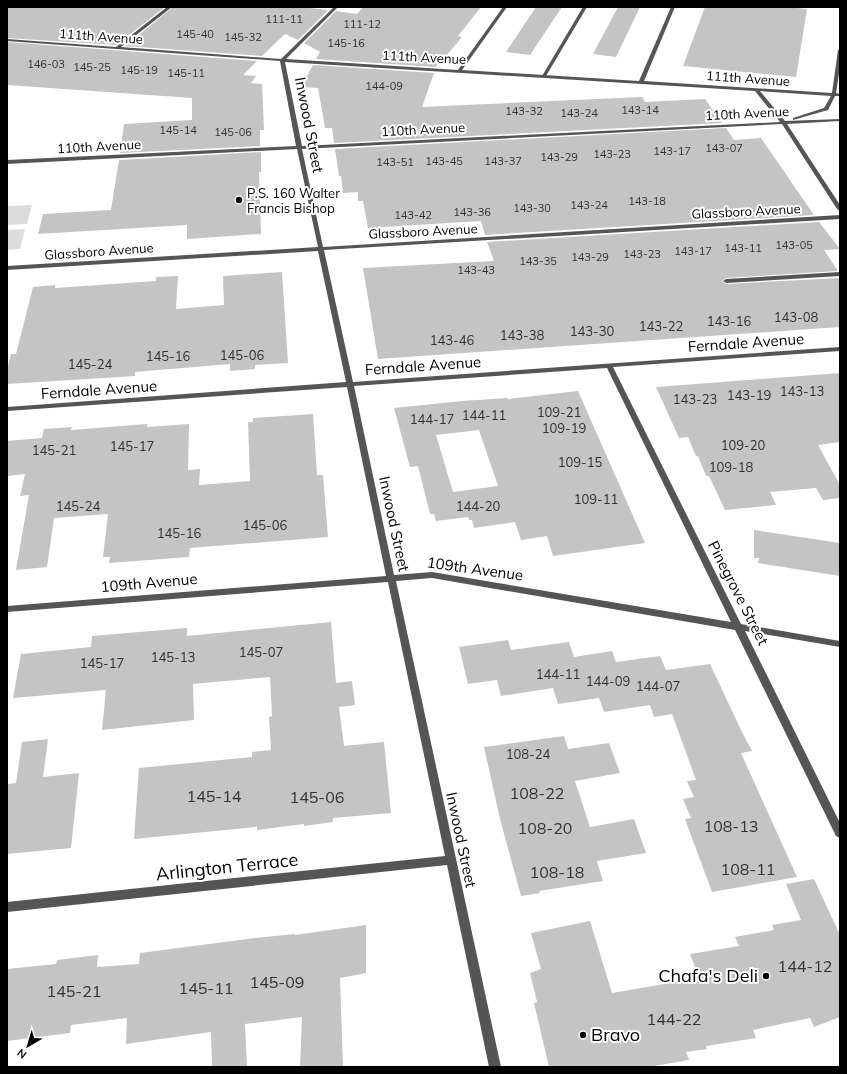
<svg xmlns="http://www.w3.org/2000/svg" width="847" height="1074" viewBox="0 0 847 1074" font-family="Mulish,sans-serif">
<style>
.green{fill:#dcdcdc}
.building{fill:#c4c4c4;fill-rule:evenodd}
.lines{fill:none;stroke-linecap:round;stroke-linejoin:round}
.lane{fill:#555;fill-rule:evenodd}
.street{fill:#555;fill-rule:evenodd}
.poi-dot{fill:#000;stroke:#fff;stroke-width:1.5}
.labels{text-anchor:middle;stroke-width:4;stroke-linejoin:round;paint-order:stroke}
.far-number-label{font-size:11px;fill:#313131}
.far-street-label{font-size:13px;fill:#000;stroke:#fff}
.far-poi-label{font-size:13px;fill:#000;stroke:#fff;text-anchor:start}
.number-label{font-size:13px;fill:#313131}
.street-label{font-size:15px;fill:#000;stroke:#fff}
.near-number-label{font-size:16px;fill:#313131}
.near-street-label{font-size:18px;fill:#000;stroke:#fff}
.near-poi-label{font-size:18px;fill:#000;stroke:#fff;text-anchor:end}
</style>
<rect width="100%" height="100%" fill="#fff"/>
<!-- green -->
<g class="green">
<polygon points="32,205 27,224 7,225 7,206"/>
<polygon points="25,229 20,249 7,250 7,230"/>
</g>
<!-- building -->
<g class="building">
<polygon points="8,7 165,7 116,45 7,38"/>
<polygon points="173,7 300,7 328,10 298,40 285,34 262,56 125,46"/>
<polygon points="363,7 481,7 458,36 462,37 446,56 441,55 436,67 316,59 320,52 304,43 336,11 357,14"/>
<polygon points="536,7 562,7 530,55 506,52"/>
<polygon points="618,7 640,7 616,57 593,54"/>
<polygon points="705,7 786,7 807,9 796,77 683,66"/>
<polygon points="7,42 257,61 243,75 256,76 251,83 262,84 264,130 260,130 260,146 120,153 124,124 192,120 192,98 7,85"/>
<polygon points="313,65 434,73 422,107 642,97 645,102 705,99 722,123 334,143 332,128 325,128 318,88 301,87"/>
<polygon points="726,128 734,140 761,138 814,215 485,235 481,221 368,228 363,201 358,201 358,192 343,193 341,176 339,176 335,149"/>
<polygon points="261,152 261,172 259,172 261,234 187,239 187,225 38,234 43,214 111,210 119,160"/>
<polygon points="819,222 840,249 824,250 838,271 726,278 722,281 726,284 840,278 840,327 378,359 363,268 494,261 487,242"/>
<polygon points="282,272 288,363 255,365 255,369 230,371 230,364 135,372 135,376 7,384 7,370 11,354 16,354 33,287 55,285 55,288 156,281 156,277 178,276 176,309 224,305 223,276"/>
<polygon points="840,373 840,442 818,445 840,485 840,498 823,500 816,488 770,492 776,505 725,510 709,476 706,476 698,456 696,456 688,437 679,438 656,387"/>
<path d="M578 391 645 543 553 556 547 536 521 540 515 522 474 528 472 520H469L468 517 436 521 434 514H430L418 466 410 467 394 408 462 401 507 398 508 399ZM479 430 498 486 453 492 436 435Z"/>
<polygon points="313,414 317,475 323,475 328,537 190,548 189,557 109,563 110,557 103,557 108,514 54,518 47,567 16,570 29,495 20,496 25,474 7,476 7,441 42,438 44,429 72,427 71,430 147,424 147,427 189,424 188,470 200,469 199,485 250,481 248,422 253,422 253,418"/>
<polygon points="754,530 840,543 840,576 758,563 759,558 754,558"/>
<polygon points="331,622 336,683 352,681 355,705 339,707 344,746 384,742 391,813 333,818 333,822 304,826 304,824 257,830 257,827 134,839 139,768 252,757 252,752 271,750 269,717 272,716 270,677 193,684 194,720 102,730 106,690 13,698 21,654 91,647 92,636 187,628 187,636"/>
<polygon points="508,640 511,650 569,642 574,657 612,651 616,662 660,656 666,670 710,664 741,730 752,751 741,753 797,877 712,892 685,819 691,818 683,799 694,797 687,781 696,780 672,714 654,717 650,705 604,712 599,698 558,704 553,688 501,696 497,680 468,684 459,647"/>
<polygon points="564,736 568,749 609,743 620,773 575,781 590,827 634,819 646,853 597,861 603,881 539,891 540,893 521,896 500,819 484,747"/>
<polygon points="48,739 43,777 79,773 71,848 7,854 7,784 16,783 22,742"/>
<polygon points="814,879 840,935 840,1017 814,1027 810,1018 753,1030 756,1038 706,1046 707,1049 686,1052 689,1060 648,1067 549,1067 534,1003 537,1002 530,973 541,969 531,933 590,921 612,993 699,978 690,954 739,946 735,937 774,930 772,925 801,920 786,884"/>
<polygon points="366,925 366,973 340,978 343,1067 300,1067 302,1017 245,1024 247,1067 212,1067 211,1032 126,1044 127,1018 71,1025 70,1033 7,1041 7,969 56,964 57,960 98,955 97,967 139,964 140,953 255,938 295,934 295,935"/>
</g>
<g class="lines">
<!-- lane -->
<g class="lane">
<polygon points="583,7 587,7 546,76 542,77 542,76"/>
<polygon points="840,272 840,276 726,283 723,281 726,279"/>
</g>
<!-- street -->
<path class="street" d="M167 7H172L121 47 281 59 334 7H338L286 59 458 70 503 7H507L462 70 639 81 671 7H675L644 81 832 93 838 50 840 49V67L836 93 840 94V96H835L828 110 793 120V118L824 108 831 96 760 91 785 121 840 119V121L787 124 840 205V211L837 209 782 124 302 149 323 247 840 215V219L324 250 353 382 840 347V351L613 367 741 624 840 641V647L745 631 840 823V838L836 836 735 630 432 578 396 581 501 1067H489L447 865 7 912V902L445 856 388 582 7 612V606L386 576 347 387 7 411V407L346 382 318 251 7 270V266L318 247 297 149 7 164V160L296 146 280 61 7 41V39L116 47ZM285 62 755 91 780 122 302 146ZM607 368 731 622 432 572 394 575 354 386Z"/>
</g>
<!-- markers -->
<g class="poi-dot">
<circle cx="239" cy="200" r="4"/>
<circle cx="766" cy="976" r="4"/>
<circle cx="583" cy="1035" r="4"/>
</g>
<g class="labels">
<!-- far-number labels -->
<g class="far-number-label">
<text x="284" y="23">111-11</text>
<text x="362" y="28">111-12</text>
<text x="195" y="38">145-40</text>
<text x="243" y="41">145-32</text>
<text x="346" y="47">145-16</text>
<text x="46" y="68">146-03</text>
<text x="92" y="71">145-25</text>
<text x="139" y="74">145-19</text>
<text x="186" y="77">145-11</text>
<text x="384" y="90">144-09</text>
<text x="640" y="114">143-14</text>
<text x="524" y="115">143-32</text>
<text x="579" y="117">143-24</text>
<text x="178" y="134">145-14</text>
<text x="233" y="136">145-06</text>
<text x="724" y="152">143-07</text>
<text x="672" y="155">143-17</text>
<text x="612" y="158">143-23</text>
<text x="559" y="161">143-29</text>
<text x="444" y="165">143-45</text>
<text x="503" y="165">143-37</text>
<text x="395" y="166">143-51</text>
<text x="647" y="205">143-18</text>
<text x="589" y="209">143-24</text>
<text x="532" y="212">143-30</text>
<text x="472" y="216">143-36</text>
<text x="413" y="219">143-42</text>
<text x="794" y="249">143-05</text>
<text x="743" y="252">143-11</text>
<text x="693" y="255">143-17</text>
<text x="642" y="258">143-23</text>
<text x="590" y="261">143-29</text>
<text x="538" y="265">143-35</text>
<text x="476" y="274">143-43</text>
</g>
<!-- far-street labels -->
<g class="far-street-label">
<text transform="translate(101 36) rotate(4)" y="5">111th Avenue</text>
<text transform="translate(424 57) rotate(3)" y="5">111th Avenue</text>
<text transform="translate(748 78) rotate(4)" y="5">111th Avenue</text>
<text transform="translate(747 113) rotate(-3)" y="5">110th Avenue</text>
<text transform="translate(423 129) rotate(-3)" y="5">110th Avenue</text>
<text transform="translate(99 146) rotate(-3)" y="5">110th Avenue</text>
<text transform="translate(746 211) rotate(-3)" y="5">Glassboro Avenue</text>
<text transform="translate(423 231) rotate(-3)" y="5">Glassboro Avenue</text>
<text transform="translate(99 251) rotate(-4)" y="5">Glassboro Avenue</text>
</g>
<!-- far-poi labels -->
<g class="far-poi-label">
<text x="247" y="198">P.S. 160 Walter<tspan x="247" dy="15">Francis Bishop</tspan></text>
</g>
<!-- number labels -->
<g class="number-label">
<text x="796" y="322">143-08</text>
<text x="729" y="326">143-16</text>
<text x="661" y="331">143-22</text>
<text x="592" y="336">143-30</text>
<text x="522" y="340">143-38</text>
<text x="452" y="345">143-46</text>
<text x="242" y="360">145-06</text>
<text x="168" y="361">145-16</text>
<text x="90" y="369">145-24</text>
<text x="802" y="396">143-13</text>
<text x="749" y="400">143-19</text>
<text x="695" y="404">143-23</text>
<text x="559" y="417">109-21</text>
<text x="484" y="420">144-11</text>
<text x="432" y="424">144-17</text>
<text x="564" y="433">109-19</text>
<text x="743" y="450">109-20</text>
<text x="132" y="451">145-17</text>
<text x="54" y="455">145-21</text>
<text x="580" y="467">109-15</text>
<text x="731" y="472">109-18</text>
<text x="596" y="504">109-11</text>
<text x="78" y="511">145-24</text>
<text x="478" y="511">144-20</text>
<text x="265" y="530">145-06</text>
<text x="179" y="538">145-16</text>
<text x="261" y="657">145-07</text>
<text x="173" y="662">145-13</text>
<text x="102" y="668">145-17</text>
<text x="558" y="679">144-11</text>
<text x="608" y="686">144-09</text>
<text x="658" y="691">144-07</text>
<text x="528" y="759">108-24</text>
</g>
<!-- street labels -->
<g class="street-label">
<text transform="translate(309 125) rotate(79)" y="5">Inwood Street</text>
<text transform="translate(746 343) rotate(-4)" y="5">Ferndale Avenue</text>
<text transform="translate(423 366) rotate(-4)" y="5">Ferndale Avenue</text>
<text transform="translate(99 390) rotate(-4)" y="5">Ferndale Avenue</text>
<text transform="translate(394 524) rotate(78)" y="5">Inwood Street</text>
<text transform="translate(475 569) rotate(8)" y="5">109th Avenue</text>
<text transform="translate(149 583) rotate(-5)" y="5">109th Avenue</text>
<text transform="translate(738 593) rotate(63)" y="5">Pinegrove Street</text>
<text transform="translate(461 840) rotate(78)" y="5">Inwood Street</text>
</g>
<!-- near-number labels -->
<g class="near-number-label">
<text x="537" y="799">108-22</text>
<text x="214" y="802">145-14</text>
<text x="317" y="803">145-06</text>
<text x="731" y="832">108-13</text>
<text x="545" y="834">108-20</text>
<text x="748" y="875">108-11</text>
<text x="557" y="878">108-18</text>
<text x="805" y="972">144-12</text>
<text x="277" y="988">145-09</text>
<text x="206" y="994">145-11</text>
<text x="74" y="997">145-21</text>
<text x="674" y="1025">144-22</text>
</g>
<!-- near-street labels -->
<g class="near-street-label">
<text transform="translate(227 867) rotate(-6)" y="6">Arlington Terrace</text>
</g>
<!-- near-poi labels -->
<g class="near-poi-label">
<text x="758" y="982">Chafa's Deli</text>
<text x="591" y="1041" text-anchor="start">Bravo</text>
</g>
</g>
<!-- border -->
<rect width="847" height="1074" fill="none" stroke="#000000" stroke-width="16"/>
<!-- north arrow -->
<g transform="translate(28 1046) rotate(218)" stroke="#ffffff" stroke-width="3" paint-order="stroke">
<path d="M0-3L7 15L0 10L-7 15Z" fill="#000000"/>
<text y="-6" font-size="11" font-weight="bold" text-anchor="middle" fill="#000000">N</text>
</g>
</svg>
